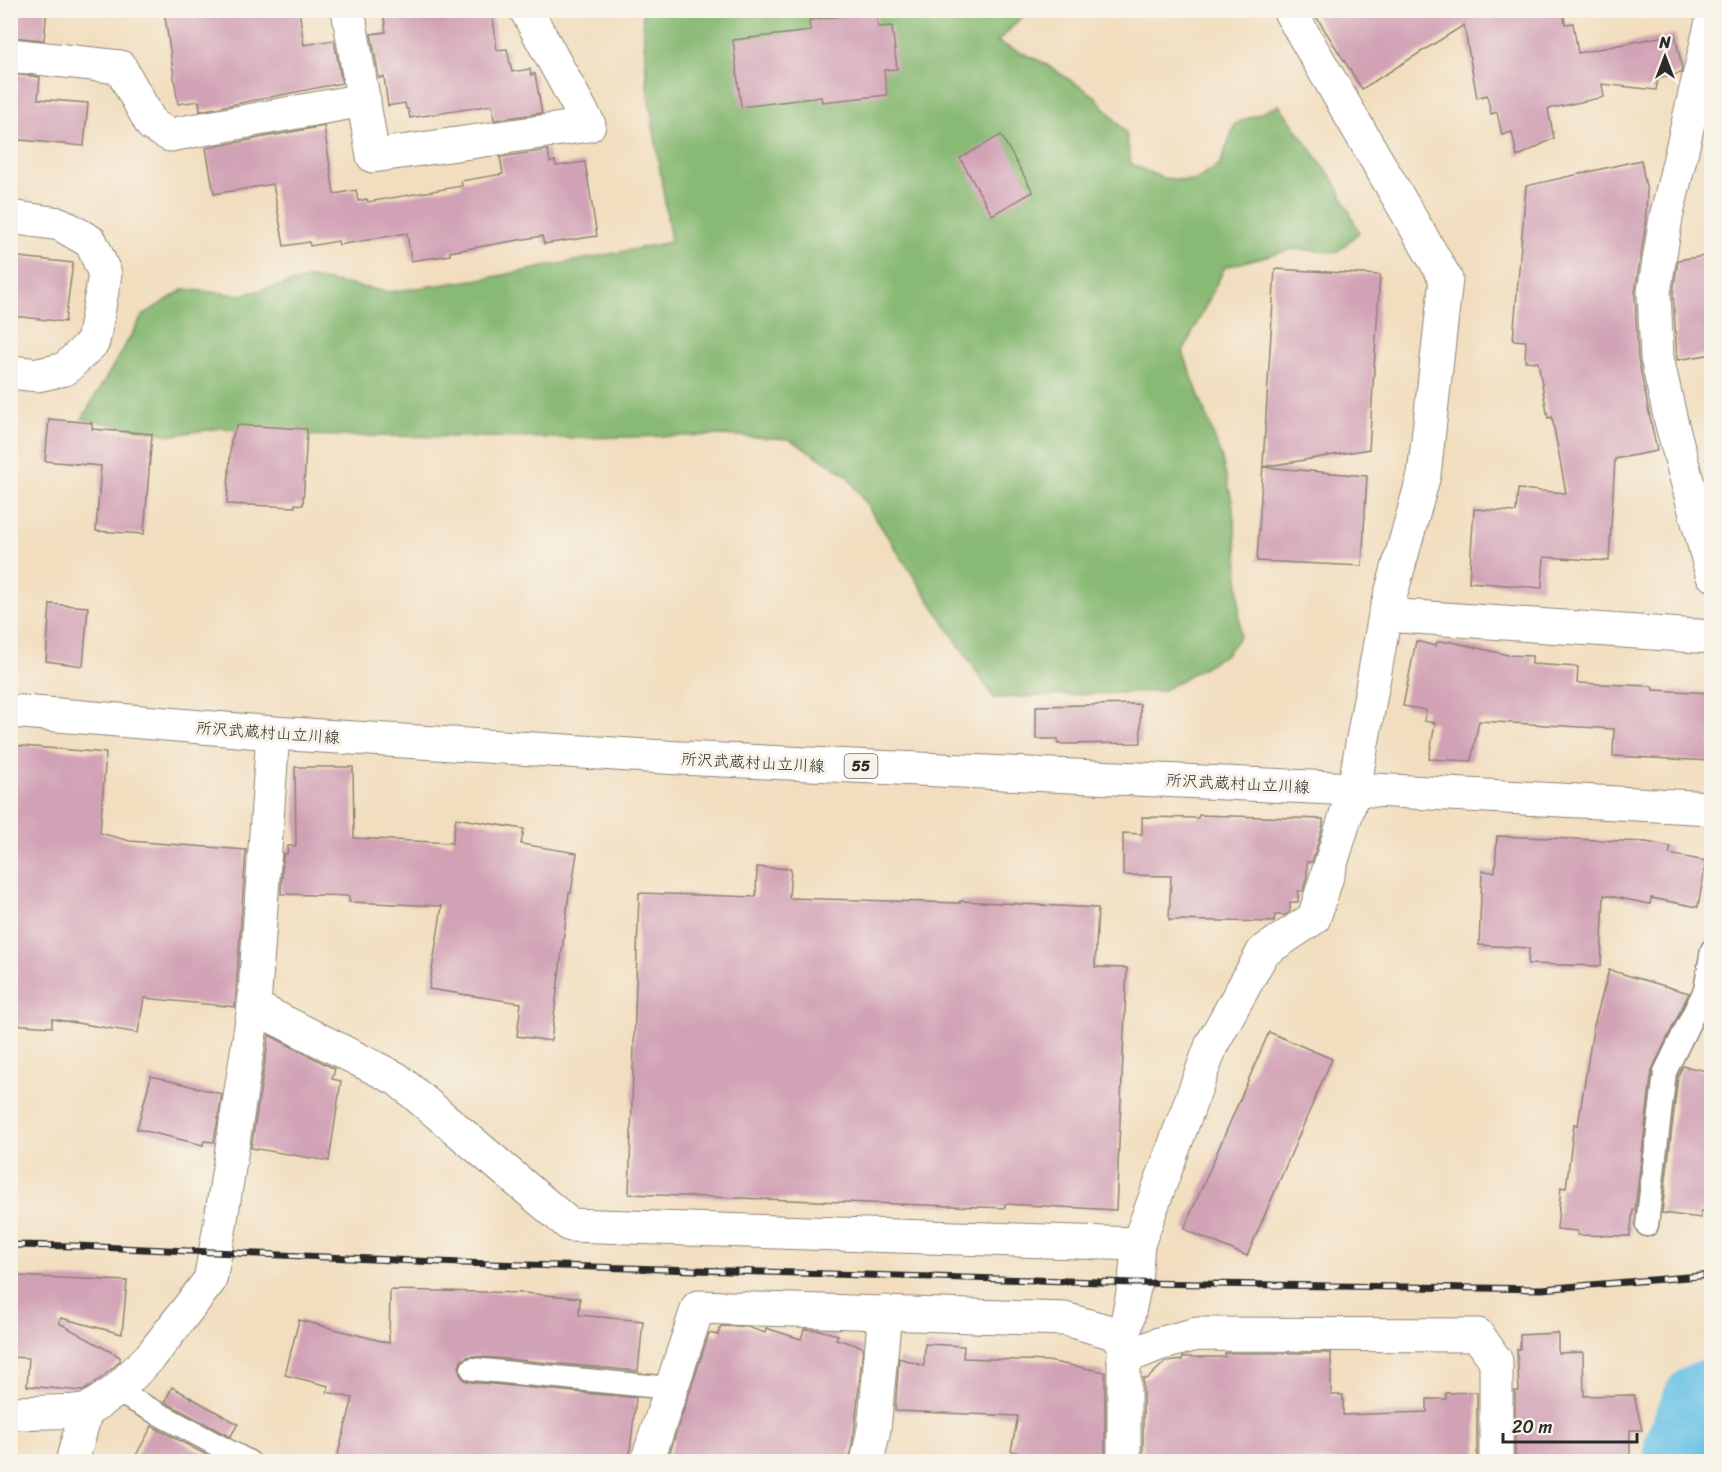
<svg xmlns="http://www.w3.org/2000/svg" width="1722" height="1472" viewBox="0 0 1722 1472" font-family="Sriracha,'Klee One',sans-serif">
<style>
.forest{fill:#89ba74;stroke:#5a7250;stroke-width:1.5}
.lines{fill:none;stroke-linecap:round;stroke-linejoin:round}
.river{stroke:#6ac3e7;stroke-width:80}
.building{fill:#d1a1b5}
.service-casing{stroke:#8e8475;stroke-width:25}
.minor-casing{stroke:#8e8475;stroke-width:35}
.primary-casing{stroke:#8e8475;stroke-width:35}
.service{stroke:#fff;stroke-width:22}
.minor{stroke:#fff;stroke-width:33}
.primary{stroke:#fff;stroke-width:33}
.rail-casing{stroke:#2b2b2b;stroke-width:7}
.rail{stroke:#f7f3e8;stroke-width:4.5;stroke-dasharray:14;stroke-linecap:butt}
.labels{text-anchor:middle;stroke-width:6;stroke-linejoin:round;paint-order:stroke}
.shield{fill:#f7f3e8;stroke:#686764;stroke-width:1.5}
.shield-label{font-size:15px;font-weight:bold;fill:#2b2b2b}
.street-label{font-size:16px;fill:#2b2b2b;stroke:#f7f3e8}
</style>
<rect width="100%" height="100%" fill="#f7f3e8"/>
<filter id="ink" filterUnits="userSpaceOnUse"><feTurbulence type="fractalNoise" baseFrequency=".0167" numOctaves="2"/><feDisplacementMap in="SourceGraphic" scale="12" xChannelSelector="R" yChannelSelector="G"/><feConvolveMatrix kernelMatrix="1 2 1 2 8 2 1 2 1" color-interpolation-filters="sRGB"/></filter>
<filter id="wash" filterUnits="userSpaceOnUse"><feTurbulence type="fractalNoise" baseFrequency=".008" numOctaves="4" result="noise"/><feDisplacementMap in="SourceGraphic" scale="24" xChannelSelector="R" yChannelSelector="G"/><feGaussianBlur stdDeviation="1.35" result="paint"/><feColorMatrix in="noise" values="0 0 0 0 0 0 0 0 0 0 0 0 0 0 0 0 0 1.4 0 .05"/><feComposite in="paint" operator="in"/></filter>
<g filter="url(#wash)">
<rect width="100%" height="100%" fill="#f2debf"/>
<!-- forest -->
<polygon class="forest" points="642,11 1033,11 1022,17 997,42 1042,62 1095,96 1126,133 1131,164 1162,178 1194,181 1220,165 1235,124 1279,105 1336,184 1359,232 1337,252 1293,249 1225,267 1183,352 1221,456 1232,501 1238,558 1240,636 1226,654 1162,691 994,698 847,475 790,439 720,435 577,438 270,435 221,428 173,435 82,419 143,315 184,289 241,295 312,278 389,292 488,278 671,242 647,86"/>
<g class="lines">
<!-- river -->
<polyline class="river" points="1685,1462 1684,1447 1702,1403 1712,1399"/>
</g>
<g id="blocks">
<!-- building -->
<g class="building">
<polygon points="10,10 47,10 44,40 10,37"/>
<polygon points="164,10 217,10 218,18 249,10 299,10 304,45 334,40 342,83 200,111 199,101 178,104"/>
<polygon points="383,10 492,10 497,50 507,49 512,72 530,69 531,75 535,74 542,113 494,120 492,105 410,118 408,109 406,109 405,103 388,106 384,77 379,78 371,34 386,32"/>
<polygon points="1312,10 1563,10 1565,24 1573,23 1578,53 1675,34 1682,68 1681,73 1658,78 1656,90 1602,84 1604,97 1548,109 1554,138 1517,157 1512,132 1502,135 1497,112 1491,114 1487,95 1477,98 1464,25 1362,89"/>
<polygon points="876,12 878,27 892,26 897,69 884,70 887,95 822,102 821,97 741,107 733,40 810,31 809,20"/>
<polygon points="10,74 40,77 38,99 88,103 84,146 10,139"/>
<polygon points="324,126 334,194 356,190 358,201 367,199 368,202 462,186 461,181 503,174 500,157 548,150 550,162 555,161 556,166 585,162 597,236 544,244 542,236 450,252 450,255 411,261 407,233 339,245 338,241 310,246 309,242 284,246 273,184 214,194 206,148"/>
<polygon points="1001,135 1033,192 992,215 960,158"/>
<polygon points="1641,160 1647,192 1645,229 1635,293 1638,359 1657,451 1615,459 1609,561 1544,557 1542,588 1469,582 1474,509 1516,512 1518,489 1566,493 1552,417 1548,418 1538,362 1525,361 1526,341 1513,340 1526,186"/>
<polygon points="1711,255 1712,354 1677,360 1673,293 1678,260"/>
<polygon points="10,256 73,263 65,322 14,316 16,294 10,293"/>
<polygon points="1275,269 1380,275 1369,449 1263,467 1367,476 1362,566 1257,561"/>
<polygon points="49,419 92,423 92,429 152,434 144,534 96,531 101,466 45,461"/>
<polygon points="237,425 307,429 303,505 295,504 295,507 227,504 231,441"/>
<polygon points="50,604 88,607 83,666 46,661"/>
<polygon points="1416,641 1436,646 1437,642 1452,642 1508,655 1532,656 1532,664 1578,667 1577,683 1652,686 1653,690 1712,693 1711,761 1613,756 1614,729 1479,721 1471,761 1429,759 1435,723 1424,721 1426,710 1403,706"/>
<polygon points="1140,704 1141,743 1058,744 1058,739 1036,739 1036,706"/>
<polygon points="10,745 106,753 100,833 130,841 246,850 235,1007 144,998 138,1033 52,1019 52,1027 10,1024"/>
<polygon points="295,767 353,767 354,838 452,843 456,818 524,829 521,844 577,853 571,893 569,893 551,1041 517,1036 521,1003 429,989 442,906 349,902 349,896 281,894 283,853 287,854 288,846 296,846"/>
<polygon points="1199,815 1323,819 1323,826 1312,862 1307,862 1307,876 1303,891 1298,891 1298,902 1290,902 1290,911 1285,915 1275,915 1274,922 1169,920 1171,876 1123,875 1123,833 1142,834 1142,817 1198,818"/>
<polygon points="1497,836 1646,842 1671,847 1669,854 1706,861 1698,907 1651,898 1650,904 1604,895 1601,966 1528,964 1529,948 1479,945 1482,871 1495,872"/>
<polygon points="757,867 791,869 789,898 960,903 960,901 1098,908 1095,967 1127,968 1116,1210 1005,1204 1005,1208 629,1194 639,893 756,897"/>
<polygon points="1609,970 1689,993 1652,1070 1635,1210 1633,1210 1630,1236 1577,1235 1577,1231 1557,1229 1561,1187 1566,1188 1574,1124 1578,1125 1593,1029"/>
<polygon points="1269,1032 1332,1059 1247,1256 1184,1229"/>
<polygon points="269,1035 335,1069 332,1079 341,1081 329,1161 251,1148"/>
<polygon points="1683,1066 1712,1072 1712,1212 1701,1211 1701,1218 1662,1213 1678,1076"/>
<polygon points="151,1076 222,1094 214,1142 204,1141 203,1145 137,1129"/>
<polygon points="16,1276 127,1281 122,1334 61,1318 59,1323 120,1357 120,1361 104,1376 83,1391 27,1386 29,1358 10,1357 10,1280 16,1281"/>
<polygon points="390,1290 523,1293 580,1298 579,1315 643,1321 638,1371 473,1356 467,1357 461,1361 459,1368 460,1374 464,1380 471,1382 636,1398 629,1461 336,1461 353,1398 327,1392 329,1386 285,1375 299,1320 389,1343"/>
<polygon points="721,1326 748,1327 765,1333 766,1328 801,1339 804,1329 819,1330 838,1335 836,1339 863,1347 855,1426 849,1461 667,1461 709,1333 718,1335"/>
<polygon points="1558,1333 1558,1353 1583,1352 1584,1396 1634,1395 1642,1430 1630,1430 1630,1461 1515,1461 1515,1391 1519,1391 1517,1349 1520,1349 1520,1335"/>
<polygon points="925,1344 964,1346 963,1358 1048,1361 1105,1372 1105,1460 1027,1461 1028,1455 1011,1451 1018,1416 895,1411 899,1358 924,1366"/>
<polygon points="1225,1353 1331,1353 1331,1395 1343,1395 1343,1415 1427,1412 1427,1399 1446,1399 1446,1393 1477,1392 1477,1461 1143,1460 1143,1378 1147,1379 1165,1362 1182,1360 1183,1357 1225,1357"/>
<polygon points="172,1387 238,1424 230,1437 165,1402"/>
<polygon points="152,1426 216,1460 215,1461 133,1461"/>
</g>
</g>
</g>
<g filter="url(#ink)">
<use href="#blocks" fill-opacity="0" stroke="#8e8475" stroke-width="1.5"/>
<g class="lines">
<defs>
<g id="service">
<polyline points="1647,1225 1665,1072 1705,990 1712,950"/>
<polyline points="472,1369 670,1388"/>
<polyline points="116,1391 249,1462"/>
</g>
<g id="minor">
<polyline points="348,10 373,156 589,125 526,10"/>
<polyline points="1712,21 1666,218 1654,292 1657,358 1671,421 1712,574"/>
<polyline points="10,55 120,67 152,125 170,135 364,100"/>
<polyline points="10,217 60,224 91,242 105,274 93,342 65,369 38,375 10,372"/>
<polyline points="1385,615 1712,637"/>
<polyline points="254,1007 397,1079 570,1225 1138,1244"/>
<polyline points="1124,1358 1159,1344 1197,1334 1478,1335 1496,1361 1496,1462"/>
<polyline points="10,1413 86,1411 116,1391 151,1356 210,1280 219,1232 254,1007 273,733"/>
<polyline points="72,1462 86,1411"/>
<polyline points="647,1462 698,1307 1065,1319 1124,1336"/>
<polyline points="867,1462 874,1429 885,1312"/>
<polyline points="1124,1462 1124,1336 1135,1283 1138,1244 1212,1044 1263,952 1314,918 1354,789 1385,615 1424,475 1446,279 1289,10"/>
</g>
<polyline id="primary" points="10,711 273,733 680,758 1354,789 1712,808"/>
</defs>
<!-- service casing -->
<use href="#service" class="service-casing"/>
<!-- minor casing -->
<use href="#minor" class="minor-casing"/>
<!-- primary casing -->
<use href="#primary" class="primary-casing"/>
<!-- service -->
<use href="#service" class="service"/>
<!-- minor -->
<use href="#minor" class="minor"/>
<!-- primary -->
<use href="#primary" class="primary"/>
<defs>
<polyline id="rail" points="10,1245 76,1246 461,1263 1135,1283 1542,1289 1712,1275"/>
</defs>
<!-- rail casing -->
<use href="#rail" class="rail-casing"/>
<!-- rail -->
<use href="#rail" class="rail"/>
</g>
</g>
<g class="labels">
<!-- shield labels -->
<rect class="shield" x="844.5" y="754" width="33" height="24" rx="4.5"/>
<g class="shield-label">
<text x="861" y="771">55</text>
</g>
<!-- street labels -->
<g class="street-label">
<text transform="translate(268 732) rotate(4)" y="6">所沢武蔵村山立川線</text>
<text transform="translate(753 762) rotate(3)" y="6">所沢武蔵村山立川線</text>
<text transform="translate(1238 783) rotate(3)" y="6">所沢武蔵村山立川線</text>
</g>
</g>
<!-- margin -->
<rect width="1722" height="1472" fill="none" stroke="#f7f3e8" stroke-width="36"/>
<!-- north arrow -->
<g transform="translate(1665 57)" stroke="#f7f3e8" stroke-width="4.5" paint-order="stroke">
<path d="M0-4.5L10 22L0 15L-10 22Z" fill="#2b2b2b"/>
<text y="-9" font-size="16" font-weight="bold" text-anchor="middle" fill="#2b2b2b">N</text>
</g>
<!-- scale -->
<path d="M1503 1433v9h134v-9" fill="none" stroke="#2b2b2b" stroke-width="3"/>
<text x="1512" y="1433" font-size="18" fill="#2b2b2b" stroke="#f7f3e8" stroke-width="4.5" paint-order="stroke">20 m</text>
</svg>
